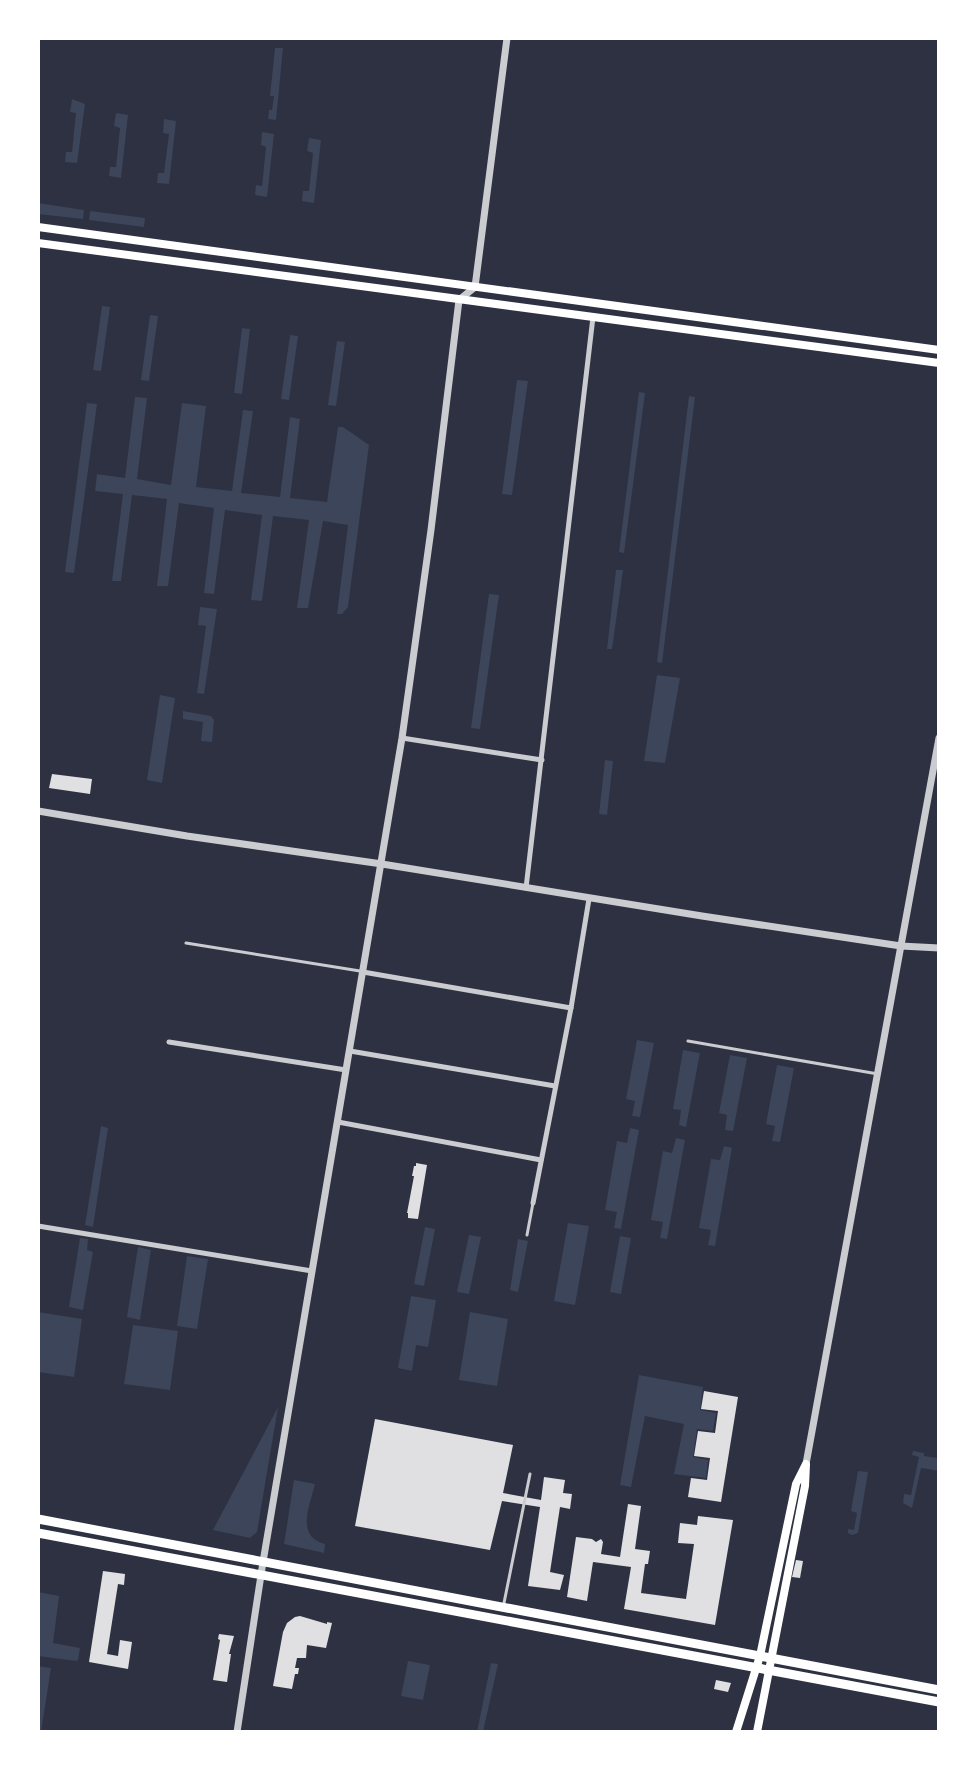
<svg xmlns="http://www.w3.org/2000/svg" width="977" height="1770" viewBox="0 0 977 1770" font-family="'Alegreya Sans',sans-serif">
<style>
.green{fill:#3c4559}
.building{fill:#e0e0e3}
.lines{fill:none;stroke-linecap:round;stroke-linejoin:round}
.service{stroke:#caccd0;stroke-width:3}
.minor{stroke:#caccd0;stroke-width:5}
.tertiary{stroke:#caccd0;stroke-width:7}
.secondary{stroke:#fff;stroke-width:8}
.primary{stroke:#fff;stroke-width:9}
</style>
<rect width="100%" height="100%" fill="#2d3142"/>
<!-- green -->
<g class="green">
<polygon points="275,48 283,48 276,120 268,119 269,110 272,110 274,96 270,96"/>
<polygon points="72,99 85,104 77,163 65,162 66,152 72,152 76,113 70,112"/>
<polygon points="116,113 128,115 121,178 109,176 110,167 116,167 120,128 114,126"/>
<polygon points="164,119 176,121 169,184 157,183 158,173 164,173 169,134 163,133"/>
<polygon points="262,132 274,134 267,197 255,195 256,185 262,186 266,147 261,145"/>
<polygon points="309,138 321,140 314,203 302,201 303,191 309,191 313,153 307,151"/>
<polygon points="38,203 84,210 83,219 38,214"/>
<polygon points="90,211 145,218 144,227 89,220"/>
<polygon points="102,306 110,307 101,371 93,370"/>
<polygon points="150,315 158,316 149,381 141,380"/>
<polygon points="242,328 250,329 242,394 234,393"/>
<polygon points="290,335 298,336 289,400 281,399"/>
<polygon points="337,341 345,342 336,406 328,405"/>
<polygon points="517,380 528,381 512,495 502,494"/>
<polygon points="639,392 645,393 624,553 619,552"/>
<polygon points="689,396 695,397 662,663 657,662"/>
<polygon points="135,397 147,398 137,479 171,485 182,403 206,406 196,487 232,491 243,410 253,411 241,493 280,497 290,417 300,419 290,498 327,502 338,427 343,427 369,445 348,607 342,614 337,614 348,525 323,521 308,608 297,608 309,520 273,516 262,601 251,600 262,515 225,510 214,594 204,593 214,508 179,503 168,586 157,586 167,499 132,495 121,581 112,581 123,494 95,491 97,474 125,478"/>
<polygon points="87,403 97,404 74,573 65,572"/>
<polygon points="616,570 623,570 612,649 607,649"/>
<polygon points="489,594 499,595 480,729 471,728"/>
<polygon points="200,607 217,609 204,694 197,693 206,626 198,625"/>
<polygon points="657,675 680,678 665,763 644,761"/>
<polygon points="160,695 175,698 162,783 147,780"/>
<polygon points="183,711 211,716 214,720 212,742 201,741 203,722 183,719"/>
<polygon points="605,760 613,761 607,815 599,814"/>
<polygon points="637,1040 654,1043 640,1117 632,1116 635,1101 626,1099"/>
<polygon points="683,1050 700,1053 686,1127 679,1125 681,1110 673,1109"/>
<polygon points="730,1055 747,1058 733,1131 725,1130 727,1115 719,1113"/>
<polygon points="777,1065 794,1068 780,1142 772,1141 775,1126 766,1124"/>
<polygon points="101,1126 108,1128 93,1227 85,1225"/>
<polygon points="630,1128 639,1130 621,1229 614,1228 617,1212 605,1210 617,1141 627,1143"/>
<polygon points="676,1138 685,1140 667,1239 660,1238 663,1222 651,1220 663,1151 672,1153"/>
<polygon points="724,1146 732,1148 715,1246 708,1245 711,1230 699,1228 711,1159 720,1160"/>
<polygon points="568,1223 589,1226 575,1305 554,1301"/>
<polygon points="425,1227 435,1229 424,1286 414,1284"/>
<polygon points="469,1235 481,1237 469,1294 457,1292"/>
<polygon points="620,1236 631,1238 621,1294 610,1292"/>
<polygon points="80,1238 88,1239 87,1250 93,1252 83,1310 69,1307"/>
<polygon points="518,1239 528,1241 518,1292 510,1290"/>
<polygon points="138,1247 151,1250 140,1320 127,1317"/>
<polygon points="187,1256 208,1259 197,1329 177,1326"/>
<polygon points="411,1296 436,1300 428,1347 416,1345 412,1371 398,1368"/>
<polygon points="38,1312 82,1319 74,1377 38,1372"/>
<polygon points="470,1312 508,1319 497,1386 459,1380"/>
<polygon points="133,1325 178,1331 170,1390 124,1384"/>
<polygon points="639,1375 703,1387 700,1410 716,1413 713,1431 697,1429 693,1457 708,1460 706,1478 674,1474 684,1424 645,1416 631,1487 620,1485"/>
<polygon points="278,1407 257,1532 250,1538 213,1530"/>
<polygon points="913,1451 924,1453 924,1456 938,1458 939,1455 939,1471 921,1468 912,1508 903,1503 904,1494 911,1495 919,1457 912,1455"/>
<polygon points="858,1471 868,1472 858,1533 852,1535 848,1533 848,1529 854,1530 857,1513 851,1511"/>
<path d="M294 1480 315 1484C310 1506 295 1536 325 1544L324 1553 284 1544Z"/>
<polygon points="38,1592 59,1596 53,1643 80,1648 78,1660 76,1661 38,1656"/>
<polygon points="408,1661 430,1665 423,1700 401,1696"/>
<polygon points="491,1663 498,1664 483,1732 477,1732"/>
<polygon points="38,1666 51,1668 41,1732 38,1732"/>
</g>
<!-- building -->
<g class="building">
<polygon points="52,774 92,779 90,794 49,788"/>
<polygon points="416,1163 427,1165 418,1219 408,1218 408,1213 407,1213 414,1176 412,1176 414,1166 416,1166"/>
<polygon points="704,1391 738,1397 721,1502 688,1497 691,1478 707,1480 710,1458 694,1456 698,1431 715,1433 718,1411 701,1409"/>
<polygon points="375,1419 513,1445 503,1493 541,1500 544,1477 565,1480 563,1493 572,1494 570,1509 560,1507 550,1572 564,1575 560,1590 528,1586 540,1507 502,1501 490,1550 355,1526"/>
<polygon points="628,1504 641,1506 635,1549 650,1551 648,1564 645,1564 641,1593 686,1599 694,1544 678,1543 680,1523 697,1525 698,1516 733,1520 715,1625 624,1609 631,1567 593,1562 587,1601 567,1597 576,1537 592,1539 596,1542 601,1539 603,1542 601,1554 620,1557"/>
<polygon points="796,1560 803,1561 800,1578 792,1577"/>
<polygon points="103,1571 125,1574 124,1585 118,1584 107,1654 118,1656 120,1640 132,1642 128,1669 89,1662"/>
<polygon points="300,1616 327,1624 327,1622 332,1623 326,1648 307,1645 306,1658 297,1658 295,1668 299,1668 298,1674 295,1674 292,1689 273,1686 283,1632 287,1623 295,1617"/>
<polygon points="219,1634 234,1636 229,1654 231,1654 227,1682 213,1680 220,1640 218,1639"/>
<polygon points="716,1680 731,1683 728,1692 714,1689"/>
</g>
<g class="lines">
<!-- service -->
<g class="service">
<polyline points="186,943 360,971"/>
<polyline points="688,1041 878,1074"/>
<polyline points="527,1235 533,1203"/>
<polyline points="504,1603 530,1474"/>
</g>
<!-- minor -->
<g class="minor">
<polyline points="402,738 542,760"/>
<polyline points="526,888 593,317"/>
<polyline points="363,972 571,1008"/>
<polyline points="169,1042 346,1070"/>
<polyline points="350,1051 555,1086"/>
<polyline points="338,1122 541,1160"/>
<polyline points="533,1203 571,1008 589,899"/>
<polyline points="38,1226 312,1271"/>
</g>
<!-- tertiary -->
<g class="tertiary">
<polyline points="38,811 187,836 382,864 702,916 901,946 939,948"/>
<polyline points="806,1464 939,738"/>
<polyline points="237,1732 263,1562 402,738 431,530 459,300 475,287 507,38"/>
</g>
<!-- secondary -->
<g class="secondary">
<polyline points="38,227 939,350"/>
<polyline points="38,243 939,363"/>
<polyline points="736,1732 760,1656 796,1484 806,1464 805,1486 757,1732"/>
</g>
<!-- primary -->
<g class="primary">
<polyline points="38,1519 939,1690"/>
<polyline points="38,1533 939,1702"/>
</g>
</g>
<!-- border -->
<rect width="977" height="1770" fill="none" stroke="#ffffff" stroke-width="80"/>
</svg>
